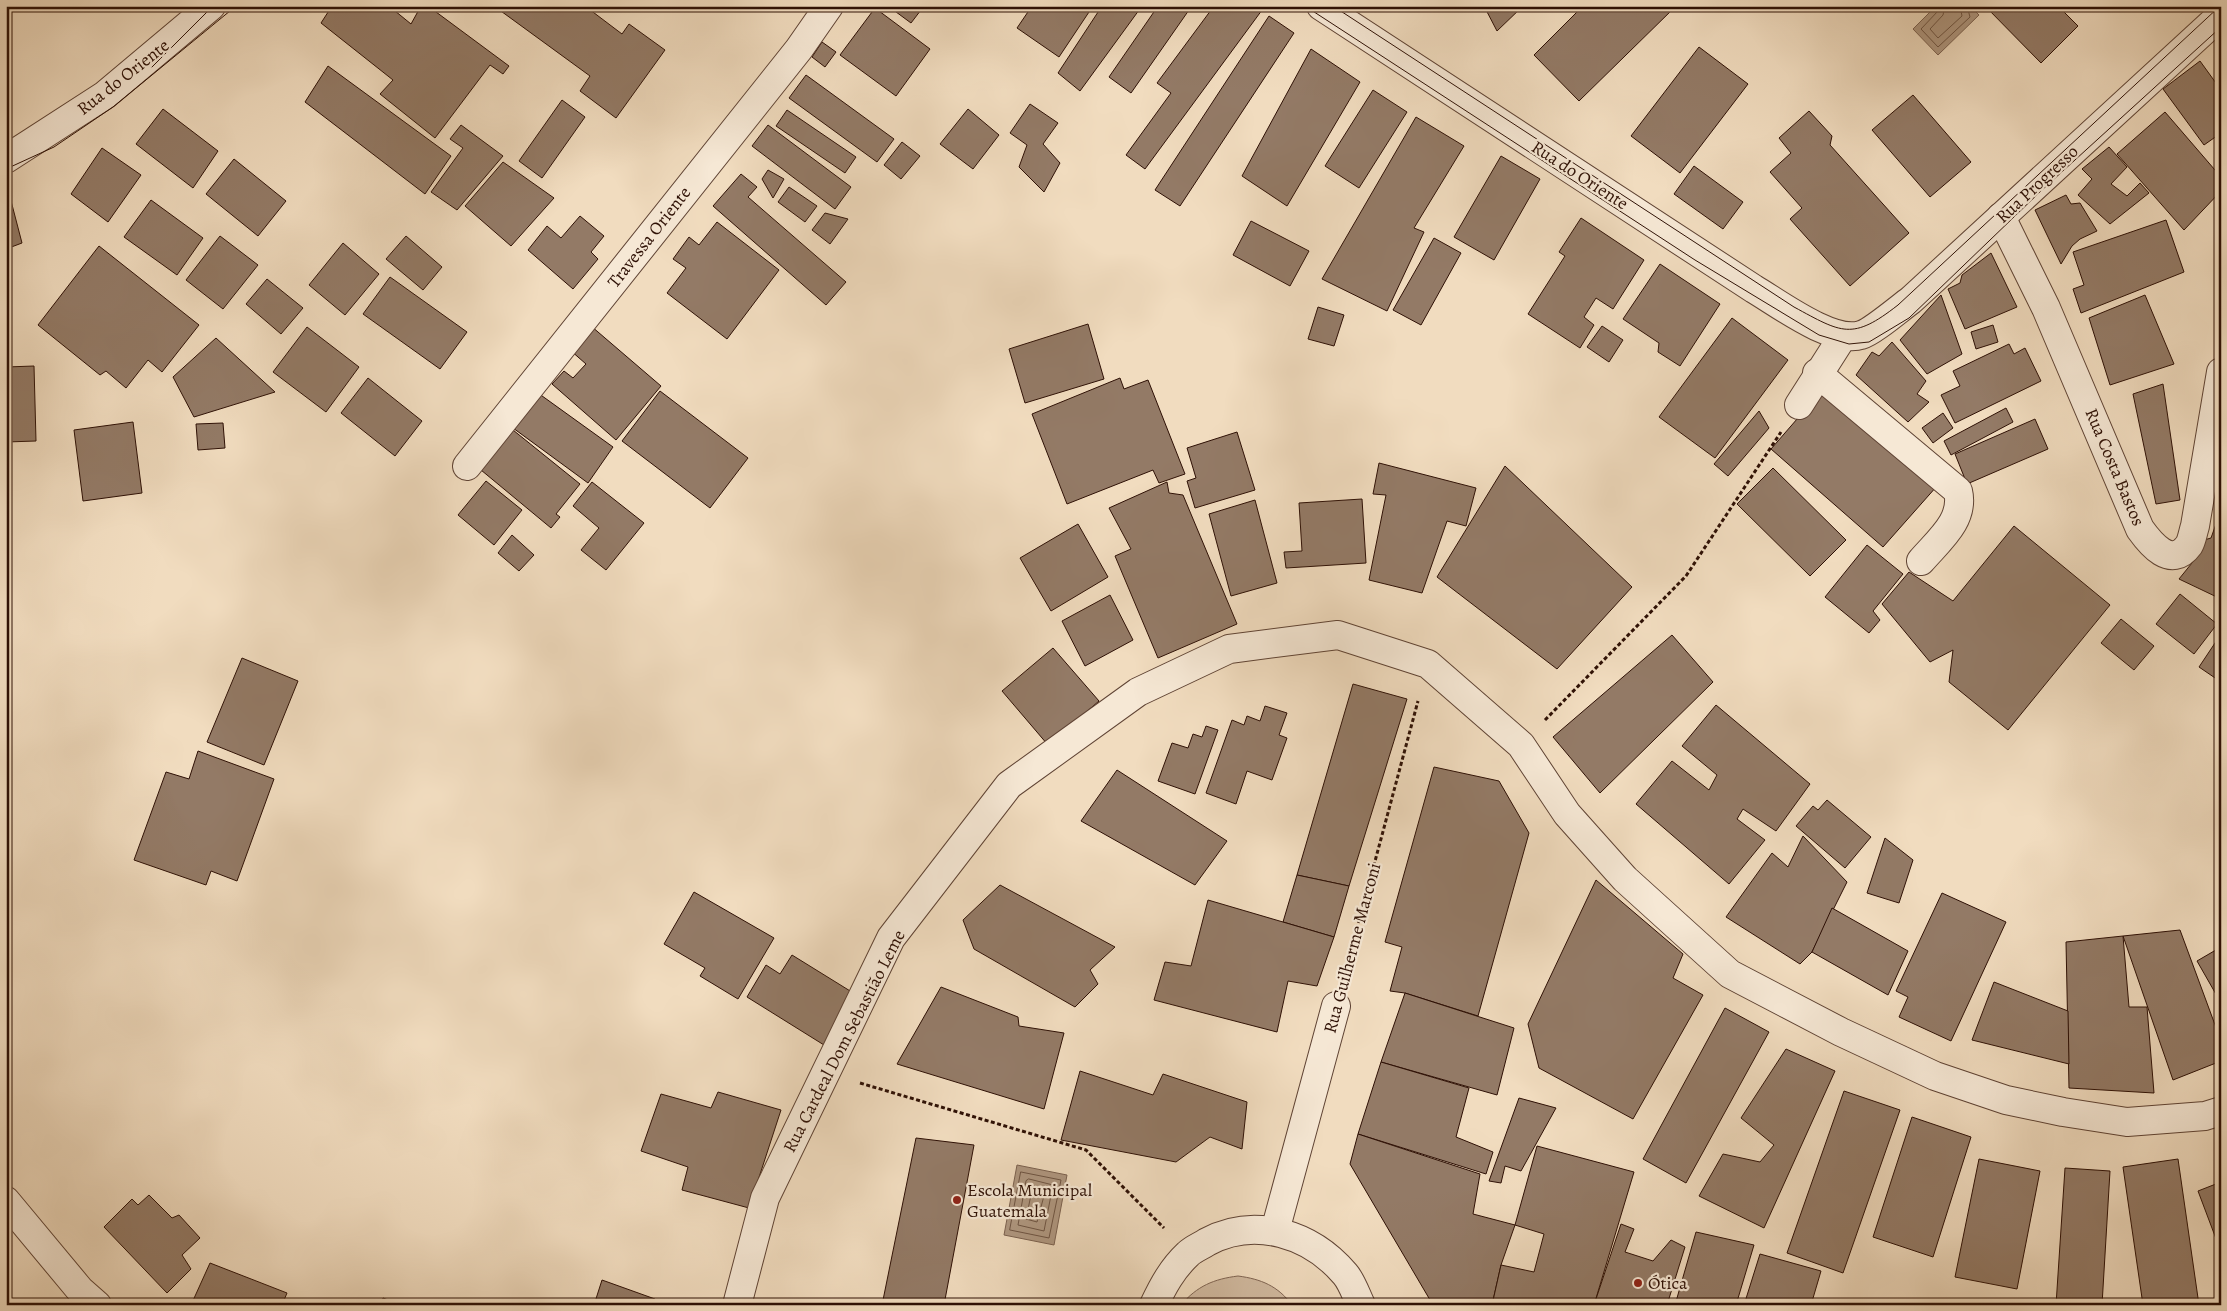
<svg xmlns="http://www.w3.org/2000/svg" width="2227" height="1311" viewBox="0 0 2227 1311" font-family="Alegreya,serif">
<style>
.green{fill:#d0b99f;stroke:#7f6452}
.water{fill:#af9780;stroke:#7b614f}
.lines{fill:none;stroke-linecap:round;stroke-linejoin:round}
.shore{stroke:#6e5442;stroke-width:1}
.building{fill:#937a66;stroke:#2e1005}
.minor-casing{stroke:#5f4334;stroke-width:30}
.path{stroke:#2e1005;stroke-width:3;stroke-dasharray:4 2.5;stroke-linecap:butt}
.minor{stroke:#f6e8d5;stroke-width:28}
.tram{stroke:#2e1005;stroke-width:1}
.poi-dot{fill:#8f2418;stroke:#f6e8d5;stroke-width:2}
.labels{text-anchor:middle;stroke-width:4.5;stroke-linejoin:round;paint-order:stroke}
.street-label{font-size:18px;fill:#2e1005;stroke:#f6e8d5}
.poi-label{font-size:18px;fill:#2e1005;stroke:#f6e8d5;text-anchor:start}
</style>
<rect width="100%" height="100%" fill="#f1dcbf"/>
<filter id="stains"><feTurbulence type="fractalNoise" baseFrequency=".004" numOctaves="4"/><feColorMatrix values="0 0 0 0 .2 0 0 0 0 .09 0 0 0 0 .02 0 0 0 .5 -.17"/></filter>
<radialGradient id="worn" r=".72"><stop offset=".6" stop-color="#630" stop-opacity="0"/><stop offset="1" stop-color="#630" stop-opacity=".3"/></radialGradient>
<!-- green -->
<path class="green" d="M1238 1276C1261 1279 1278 1286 1292 1305H1181C1197 1286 1214 1279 1238 1276Z"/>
<!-- water -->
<g class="water">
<polygon points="1936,6 1970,6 1979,15 1938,55 1913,29"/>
<polygon points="1017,1165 1067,1175 1054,1245 1004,1235"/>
</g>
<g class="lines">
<!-- shore -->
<g class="shore">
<polyline points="1939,6 1938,11 1921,29 1938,47 1970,17 1967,6"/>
<polyline points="1945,6 1943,15 1930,29 1938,38 1962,16 1960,6"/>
<polygon points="1021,1172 1061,1180 1049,1238 1010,1230"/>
<polygon points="1029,1179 1053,1185 1044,1231 1018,1225 1026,1181"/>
<polygon points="1034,1188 1045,1192 1037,1222 1026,1219 1032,1190"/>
</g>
</g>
<!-- building -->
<g class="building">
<polygon points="332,6 389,6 411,24 421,6 428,6 509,66 503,74 490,65 435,138 380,94 393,80 321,23"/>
<polygon points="494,6 585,6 622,34 629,24 665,50 616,118 580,91 590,76"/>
<polygon points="888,6 924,6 911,23"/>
<polygon points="1032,6 1093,6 1059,57 1017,28"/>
<polygon points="1102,6 1142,6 1080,91 1058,73"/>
<polygon points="1158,6 1184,6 1189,10 1131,93 1109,77"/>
<polygon points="1214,6 1265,6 1145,169 1126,155 1171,93 1157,83"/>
<polygon points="1484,6 1523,6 1497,31"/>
<polygon points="1583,6 1674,8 1579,101 1534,55"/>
<polygon points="1985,6 2058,6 2078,26 2041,63"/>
<polygon points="875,8 930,49 896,96 840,55"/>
<polygon points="1269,16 1294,33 1180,206 1155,190"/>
<polygon points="822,42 836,52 825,67 812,57"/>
<polygon points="1699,47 1748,84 1680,173 1631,136"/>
<polygon points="1311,49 1360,82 1287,206 1242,176"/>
<polygon points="2200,61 2221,90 2221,133 2204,145 2163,89"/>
<polygon points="328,66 451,156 425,194 305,102"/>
<polygon points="806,75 894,139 877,162 789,98"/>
<polygon points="1373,90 1407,112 1359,188 1325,166"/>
<polygon points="1913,95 1971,162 1930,197 1872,130"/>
<polygon points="562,100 585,117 542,178 519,161"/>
<polygon points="1030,104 1058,123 1043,144 1060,163 1044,192 1019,167 1027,145 1010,133"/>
<polygon points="163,109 218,151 193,188 136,144"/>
<polygon points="968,109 999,135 973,169 940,144"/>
<polygon points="787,110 856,157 845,173 776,126"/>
<polygon points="1809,111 1832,136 1830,145 1909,233 1850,286 1790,219 1802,208 1770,172 1791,153 1779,138"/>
<polygon points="2165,112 2221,177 2221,191 2184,230 2117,154"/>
<polygon points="1416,117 1464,146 1414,228 1424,232 1387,311 1322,279"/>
<polygon points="461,125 503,156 457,210 431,192 463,148 450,139"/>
<polygon points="768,125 851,187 835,209 752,146"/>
<polygon points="902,142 920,156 901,179 884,165"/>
<polygon points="2109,147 2127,167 2111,184 2127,196 2140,183 2149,193 2110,224 2078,195 2092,179 2082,169"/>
<polygon points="102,148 141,175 108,222 71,194"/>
<polygon points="1501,156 1540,179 1494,260 1454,237"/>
<polygon points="234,159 286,201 258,236 206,194"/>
<polygon points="503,162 554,198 511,246 465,206"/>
<polygon points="1694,166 1743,202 1723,229 1674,194"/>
<polygon points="768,170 784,179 773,198 762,179"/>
<polygon points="741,174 757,187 748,197 846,282 826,305 713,206"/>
<polygon points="789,187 817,206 805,222 778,202"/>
<polygon points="2066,195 2071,204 2080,203 2097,231 2080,239 2072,246 2061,264 2035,210"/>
<polygon points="10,197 22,243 6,249 6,198"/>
<polygon points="151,200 203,238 177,275 124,237"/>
<polygon points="825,213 848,219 830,244 812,230"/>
<polygon points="580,216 604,236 591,252 598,259 573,289 528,250 547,226 561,238"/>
<polygon points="1581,218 1644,260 1613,309 1596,298 1584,317 1594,325 1580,348 1528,314 1565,256 1559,252"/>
<polygon points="2166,220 2184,272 2081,313 2073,289 2084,285 2073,252"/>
<polygon points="1251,221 1309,251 1290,286 1233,255"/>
<polygon points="717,222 779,270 727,339 667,293 686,268 673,259 689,237 699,245"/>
<polygon points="220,236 258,265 223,309 186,280"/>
<polygon points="406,236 442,267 423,290 386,259"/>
<polygon points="1434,238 1461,253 1421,325 1393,310"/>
<polygon points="343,243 379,274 345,315 309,285"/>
<polygon points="99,246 199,325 162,372 148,360 126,388 106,371 100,375 38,325"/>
<polygon points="1991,253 2017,307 1965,329 1948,289 1960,283 1962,275"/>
<polygon points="1660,264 1720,304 1680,366 1658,352 1659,343 1623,319"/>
<polygon points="390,277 467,332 440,369 363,314"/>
<polygon points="267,279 303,308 281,334 246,304"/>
<polygon points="1941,295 1962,354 1927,374 1900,340"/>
<polygon points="2145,295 2174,364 2110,385 2089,318"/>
<polygon points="1318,307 1344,315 1334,346 1308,339"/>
<polygon points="1732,318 1788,360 1715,458 1659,417"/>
<polygon points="1088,324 1104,379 1025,403 1009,349"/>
<polygon points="1993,325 1998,342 1976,349 1971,332"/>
<polygon points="591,326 661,386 616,440 552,384 564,371 573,378 586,364 570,350"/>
<polygon points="1602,326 1623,340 1609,362 1587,347"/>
<polygon points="307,327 359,367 326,412 273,372"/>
<polygon points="216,338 275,392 194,417 173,377"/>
<polygon points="1892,342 1926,381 1917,394 1929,402 1908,422 1856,375 1872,352 1879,356"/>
<polygon points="2009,344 2014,354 2025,348 2041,381 1955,423 1941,395 1960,386 1953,371"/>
<polygon points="34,366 36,441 6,442 6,367"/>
<polygon points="368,378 422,421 395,456 341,413"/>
<polygon points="1120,378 1124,389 1148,380 1185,474 1159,483 1153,470 1067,504 1032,414"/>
<polygon points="2163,384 2180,500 2156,504 2133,394"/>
<polygon points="1824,388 1937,486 1883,547 1771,449"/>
<polygon points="660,391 748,458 710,508 622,441"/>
<polygon points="538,393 613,447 588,483 513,428"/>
<polygon points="2006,408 2013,422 1951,455 1944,441"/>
<polygon points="1759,411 1769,428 1728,476 1714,464"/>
<polygon points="1943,413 1953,428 1933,443 1922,428"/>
<polygon points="2035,419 2048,449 1967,484 1955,454"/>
<polygon points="133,422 142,493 83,501 74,430"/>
<polygon points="223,423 225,448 198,450 196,424"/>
<polygon points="513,430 580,484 556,514 560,517 551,528 481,470"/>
<polygon points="1237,432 1255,490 1195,508 1187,481 1196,478 1187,448"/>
<polygon points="1379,463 1476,488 1466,526 1447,521 1422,593 1369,580 1386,495 1373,494"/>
<polygon points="1505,466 1632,587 1557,669 1437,577"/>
<polygon points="1773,468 1846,540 1810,576 1737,504"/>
<polygon points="486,481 522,510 494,545 458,515"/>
<polygon points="592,482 644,523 606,570 581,550 599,528 573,506"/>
<polygon points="1167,482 1169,493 1183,495 1237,624 1158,658 1115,556 1131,549 1109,508"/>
<polygon points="1362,499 1366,563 1286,568 1284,552 1302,551 1299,503"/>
<polygon points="1255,500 1277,583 1231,596 1209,514"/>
<polygon points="2221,510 2221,599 2179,579 2196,558 2204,540 2211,538"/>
<polygon points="1078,524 1108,577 1051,611 1020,558"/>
<polygon points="2014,526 2110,605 2008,730 1949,682 1953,650 1930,662 1882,604 1909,572 1953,601"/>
<polygon points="512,535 534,555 519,571 498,553"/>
<polygon points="1867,545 1903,574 1873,611 1880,620 1869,633 1825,597"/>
<polygon points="2180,594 2217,624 2194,654 2156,624"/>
<polygon points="1110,595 1133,640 1085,666 1062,621"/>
<polygon points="2121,619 2154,646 2134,670 2101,643"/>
<polygon points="2221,634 2221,682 2199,667"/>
<polygon points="1672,635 1713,682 1600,793 1553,737"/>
<polygon points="1053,648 1099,701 1048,745 1002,691"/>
<polygon points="242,658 298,681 264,765 207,742"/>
<polygon points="1353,684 1407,699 1349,886 1297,875"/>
<polygon points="1716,705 1810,784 1776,831 1743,809 1737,819 1765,840 1729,884 1636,804 1672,761 1709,790 1717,775 1682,746"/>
<polygon points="1265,706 1287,713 1279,735 1287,738 1272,780 1247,771 1236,804 1206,793 1232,720 1244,725 1247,716 1260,721"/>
<polygon points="1206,726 1218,730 1195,794 1158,781 1172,743 1188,748 1193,734 1202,737"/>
<polygon points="198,751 274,779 237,881 211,871 206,885 134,860 166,772 189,779"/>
<polygon points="1434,767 1499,781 1529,833 1478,1016 1405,993 1390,991 1402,947 1385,942"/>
<polygon points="1117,770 1227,841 1195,885 1081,821"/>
<polygon points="1827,800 1871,837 1845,868 1796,826 1813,806 1818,810"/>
<polygon points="1803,836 1847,882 1812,952 1800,964 1726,917 1772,853 1788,867"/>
<polygon points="1885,838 1913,860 1899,903 1867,893"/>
<polygon points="1297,875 1349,886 1334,937 1283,922"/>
<polygon points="1596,880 1683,954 1673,978 1703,995 1633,1119 1539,1068 1528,1024"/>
<polygon points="1000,885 1115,947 1090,970 1098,984 1075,1007 974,949 963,920"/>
<polygon points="694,892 774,938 738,999 700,976 705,968 664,944"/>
<polygon points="1942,893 2006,922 1951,1041 1899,1017 1908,997 1896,991"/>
<polygon points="1208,900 1334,937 1317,986 1288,981 1277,1032 1154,1000 1165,962 1191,966"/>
<polygon points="1832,908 1908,951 1888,995 1812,952"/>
<polygon points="2180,930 2221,1041 2221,1061 2173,1080 2123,936"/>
<polygon points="2123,936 2129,1007 2147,1007 2154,1093 2069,1088 2066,942"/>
<polygon points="2221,947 2221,1003 2197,961"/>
<polygon points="792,955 855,994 824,1045 747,997 766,965 780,974"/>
<polygon points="1994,982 2068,1011 2069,1064 1972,1040"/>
<polygon points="941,987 1018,1017 1019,1026 1064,1033 1044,1109 897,1064"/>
<polygon points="1405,993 1514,1028 1497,1095 1381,1062"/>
<polygon points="1725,1008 1769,1032 1686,1183 1643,1159"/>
<polygon points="1786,1049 1835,1071 1764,1228 1699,1196 1723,1154 1760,1162 1774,1145 1741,1118"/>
<polygon points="1381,1062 1469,1088 1456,1137 1493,1152 1486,1174 1358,1134"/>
<polygon points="1080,1071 1153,1095 1163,1074 1247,1102 1242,1149 1210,1137 1176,1162 1061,1140"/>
<polygon points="1844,1091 1900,1110 1843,1273 1787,1253"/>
<polygon points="718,1092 781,1110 749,1208 682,1190 688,1167 641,1151 661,1094 711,1108"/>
<polygon points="1519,1098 1556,1108 1521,1171 1505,1166 1501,1183 1489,1181"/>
<polygon points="1912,1117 1971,1137 1933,1257 1873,1237"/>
<polygon points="1358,1134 1480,1174 1473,1214 1515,1225 1501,1265 1492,1305 1433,1305 1350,1164"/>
<polygon points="916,1138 974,1145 944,1305 882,1305"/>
<polygon points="1537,1146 1634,1172 1594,1305 1492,1305 1501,1265 1534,1272 1544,1234 1515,1225"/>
<polygon points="1979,1159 2040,1171 2017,1289 1955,1277"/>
<polygon points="2178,1159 2199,1305 2143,1305 2123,1167"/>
<polygon points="2065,1168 2110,1171 2102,1305 2056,1305"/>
<polygon points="2221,1182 2221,1252 2198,1191"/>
<polygon points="149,1195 172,1218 179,1215 200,1238 182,1255 191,1269 167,1293 104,1227 132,1199 138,1205"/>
<polygon points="1621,1224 1634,1229 1625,1252 1653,1261 1671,1240 1685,1247 1667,1305 1594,1305"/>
<polygon points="1696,1232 1754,1245 1736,1305 1675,1305"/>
<polygon points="1760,1254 1821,1271 1811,1305 1744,1305"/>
<polygon points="210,1263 287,1293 282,1305 191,1305"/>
<polygon points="602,1280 655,1299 653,1305 594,1305"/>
<polygon points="383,1298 401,1305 381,1305"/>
</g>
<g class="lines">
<defs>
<g id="minor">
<path d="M1321 6 1754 289C1778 303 1832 344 1861 335 1872 332 1900 308 1911 300L2221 15"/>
<polyline points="6,159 105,95 211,6"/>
<path d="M2001 217 2046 308 2140 529C2150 543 2171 570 2189 545 2192 540 2193 532 2195 526L2221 372"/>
<path d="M1817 373 1958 491C1965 520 1939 540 1921 561"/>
<polyline points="1799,405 1843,336"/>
<polyline points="467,466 799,49 829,6"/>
<polyline points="6,1201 80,1290 97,1305"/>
<polyline points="1275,1231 1336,1006"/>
<polyline points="737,1305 765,1198 891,938 1009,785 1138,692 1229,649 1338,635 1428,664 1521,745 1567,814 1625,879 1730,974 1841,1032 1935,1076 2006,1100 2063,1112 2127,1122 2205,1116 2221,1111"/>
<path d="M1154 1305C1163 1286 1172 1269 1188 1254 1193 1249 1201 1246 1207 1242 1255 1216 1311 1234 1345 1274 1352 1282 1356 1295 1361 1305"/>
</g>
</defs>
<!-- minor casing -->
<use href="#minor" class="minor-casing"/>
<!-- path -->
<g class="path">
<polyline points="1545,720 1686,576 1781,432"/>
<polyline points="1345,973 1418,701"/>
<polyline points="860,1083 1086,1150 1164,1228"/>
</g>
<!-- minor -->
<use href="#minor" class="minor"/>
<!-- tram -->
<g class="tram">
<polyline points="1305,6 1695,260 1819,335 1849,344 1869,342 1909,318 2042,190 2221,27"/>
<path d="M1333 6 1794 307C1842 333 1852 341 1898 305L2220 6"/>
<polyline points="152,67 213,6"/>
<polyline points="6,169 54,147 113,107 236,6"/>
</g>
</g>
<!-- markers -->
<g class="poi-dot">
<circle cx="957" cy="1200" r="5"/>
<circle cx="1638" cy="1283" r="5"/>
</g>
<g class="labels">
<!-- street labels -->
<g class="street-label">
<text transform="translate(123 77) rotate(-38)" y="6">Rua do Oriente</text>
<text transform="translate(1580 175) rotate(33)" y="6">Rua do Oriente</text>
<text transform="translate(2037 184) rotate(-43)" y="6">Rua Progresso</text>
<text transform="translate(649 237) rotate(-52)" y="6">Travessa Oriente</text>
<text transform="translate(2115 467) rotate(67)" y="6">Rua Costa Bastos</text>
<text transform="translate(1352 948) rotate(-75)" y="6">Rua Guilherme Marconi</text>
<text transform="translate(844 1041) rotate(-63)" y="6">Rua Cardeal Dom Sebastião Leme</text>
</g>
<!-- poi labels -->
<g class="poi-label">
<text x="967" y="1196">Escola Municipal<tspan x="967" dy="21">Guatemala</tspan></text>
<text x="1648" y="1289">Ótica</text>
</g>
</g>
<!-- margin -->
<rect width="2227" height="1311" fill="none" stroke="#f1dcbf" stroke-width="25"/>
<rect x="8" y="8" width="2212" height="1296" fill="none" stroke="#2e1005" stroke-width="2.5"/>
<rect x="12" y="12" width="2202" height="1286" fill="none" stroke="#2e1005"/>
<rect width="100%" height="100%" filter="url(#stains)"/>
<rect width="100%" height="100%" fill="url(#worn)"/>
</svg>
